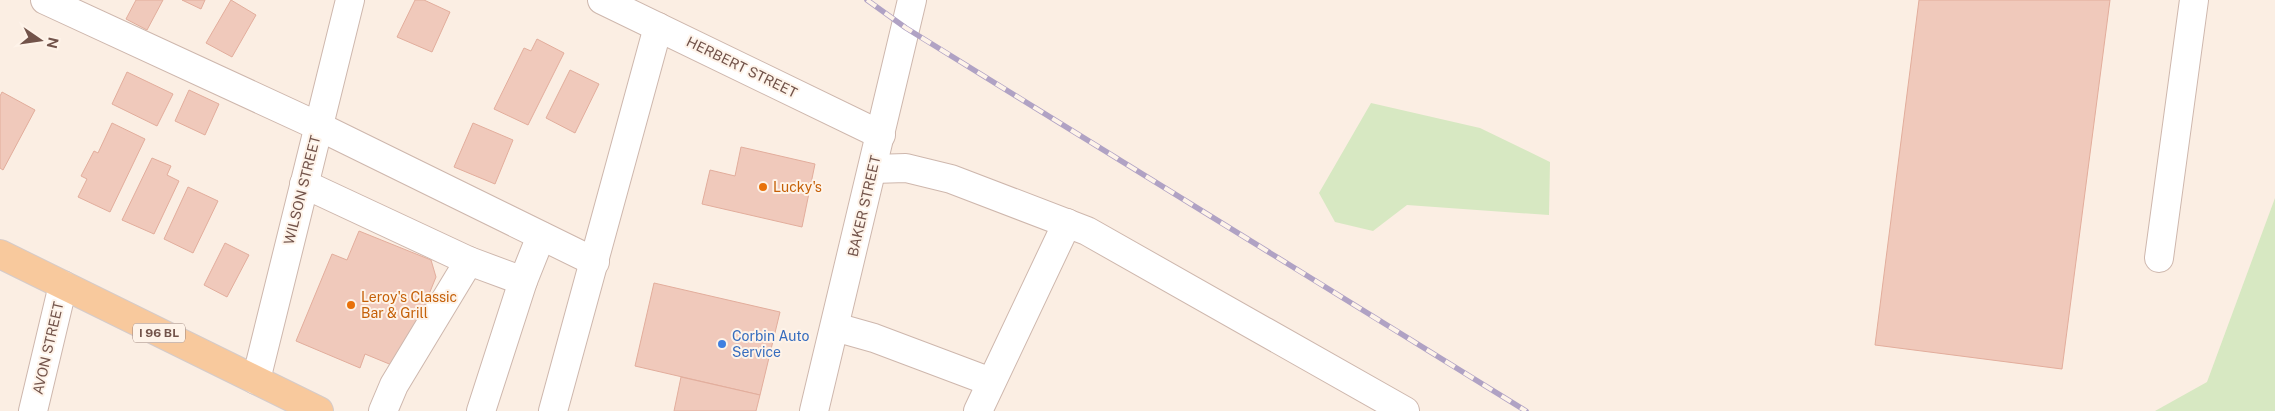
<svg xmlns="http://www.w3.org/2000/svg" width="2275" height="411" viewBox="0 0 2275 411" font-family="'Public Sans',sans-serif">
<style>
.green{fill:#d7e8c2}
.building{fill:#f0c9bb;stroke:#e2ad9c}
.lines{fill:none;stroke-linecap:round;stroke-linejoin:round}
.minor-casing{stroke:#ceb7ad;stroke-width:30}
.major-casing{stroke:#d5cbc9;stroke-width:30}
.minor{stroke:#fff;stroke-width:28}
.major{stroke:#f8c99d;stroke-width:28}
.rail-casing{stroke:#b0a2c4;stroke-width:5.5}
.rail{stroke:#fef3e9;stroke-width:4;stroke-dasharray:11;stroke-linecap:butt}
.food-dot{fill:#e8710a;stroke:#fef3e9;stroke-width:2}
.shop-dot{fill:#3f7fe0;stroke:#fef3e9;stroke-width:2}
.labels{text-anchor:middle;stroke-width:4;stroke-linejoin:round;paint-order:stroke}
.shield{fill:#fef3e9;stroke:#9c837a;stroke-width:1}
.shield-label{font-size:12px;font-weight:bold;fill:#72534a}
.street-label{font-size:14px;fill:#72534a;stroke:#fef3e9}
.food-label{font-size:14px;fill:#c56008;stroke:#fef3e9;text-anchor:start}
.shop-label{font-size:14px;fill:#366cbe;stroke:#fef3e9;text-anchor:start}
</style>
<rect width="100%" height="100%" fill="#fbeee3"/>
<!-- green -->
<g class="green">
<polygon points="1371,103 1480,128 1550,162 1549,215 1407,205 1373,231 1335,222 1319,193"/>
<polygon points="2275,198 2275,411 2155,411 2207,382"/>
</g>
<!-- building -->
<g class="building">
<polygon points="136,0 163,0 147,30 126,19"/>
<polygon points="182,0 205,0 201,9"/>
<polygon points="231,0 256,15 232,57 206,43"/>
<polygon points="415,0 424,0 450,12 432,52 397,37"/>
<polygon points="1919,0 2110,0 2062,369 1875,345"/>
<polygon points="537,39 564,53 528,125 494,109 524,48 531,51"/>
<polygon points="570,70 599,84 575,133 546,118"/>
<polygon points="127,72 173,94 157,126 112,104"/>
<polygon points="189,90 219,104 205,135 175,121"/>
<polygon points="2,92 35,110 3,170 0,168 0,96"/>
<polygon points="112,123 145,139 110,212 78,197 87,179 81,176 94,151 98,153"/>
<polygon points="473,123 513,140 495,184 454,167"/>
<polygon points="741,147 815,164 802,227 702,204 710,170 735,176"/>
<polygon points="152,158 171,166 167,175 179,181 154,234 122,220"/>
<polygon points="188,187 218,201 193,253 164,239"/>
<polygon points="359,231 431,260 436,277 399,368 365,354 360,368 296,341 332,254 347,260"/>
<polygon points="225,243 249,255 227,297 204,285"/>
<polygon points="654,283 780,312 760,395 635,366"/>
<polygon points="681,377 760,395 756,411 674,411"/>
</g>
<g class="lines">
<defs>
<g id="minor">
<polyline points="45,0 318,126 595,262"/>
<polyline points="602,0 881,135"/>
<polyline points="873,169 906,168 951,179 1087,231 1405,411"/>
<polyline points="304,184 469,261 523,281"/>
<polyline points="2159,258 2194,0"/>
<polyline points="835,327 874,338 991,382"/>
<polyline points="256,380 350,0"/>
<polyline points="33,411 63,285"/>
<polyline points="383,411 394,385 469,261"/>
<polyline points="481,411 523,281 541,236"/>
<polyline points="553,411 658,27"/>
<polyline points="814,411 912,0"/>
<polyline points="978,411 1067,223"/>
</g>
<polyline id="major" points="0,254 319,411"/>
</defs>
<!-- minor casing -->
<use href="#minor" class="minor-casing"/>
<!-- major casing -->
<use href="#major" class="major-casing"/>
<!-- minor -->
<use href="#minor" class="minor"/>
<!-- major -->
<use href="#major" class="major"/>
<defs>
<polyline id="rail" points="867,0 906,28 1526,411"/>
</defs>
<!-- rail casing -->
<use href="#rail" class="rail-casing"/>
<!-- rail -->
<use href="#rail" class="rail"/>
</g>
<!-- markers -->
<g class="food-dot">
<circle cx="763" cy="187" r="5"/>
<circle cx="351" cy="305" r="5"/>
</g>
<circle class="shop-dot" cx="722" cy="344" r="5"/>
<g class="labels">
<!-- shield labels -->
<rect class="shield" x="133" y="323.5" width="52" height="19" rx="4"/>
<g class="shield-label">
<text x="159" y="337">I 96 BL</text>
</g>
<!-- street labels -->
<g class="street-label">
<text transform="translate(742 67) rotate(26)" y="5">HERBERT STREET</text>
<text transform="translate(302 190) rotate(-76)" y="5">WILSON STREET</text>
<text transform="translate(864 206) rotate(-77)" y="5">BAKER STREET</text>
<text transform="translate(48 348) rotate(-77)" y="5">AVON STREET</text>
</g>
<!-- food labels -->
<g class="food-label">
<text x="773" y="192">Lucky's</text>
<text x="361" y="302">Leroy's Classic<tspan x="361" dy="16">Bar &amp; Grill</tspan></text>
</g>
<!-- shop labels -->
<g class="shop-label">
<text x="732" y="341">Corbin Auto<tspan x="732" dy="16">Service</tspan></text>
</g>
</g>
<!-- north arrow -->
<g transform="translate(40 40) rotate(103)" stroke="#fef3e9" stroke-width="4" paint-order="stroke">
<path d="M0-4L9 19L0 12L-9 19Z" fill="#72534a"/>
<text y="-8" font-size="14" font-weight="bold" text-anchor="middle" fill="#72534a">N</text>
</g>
</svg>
